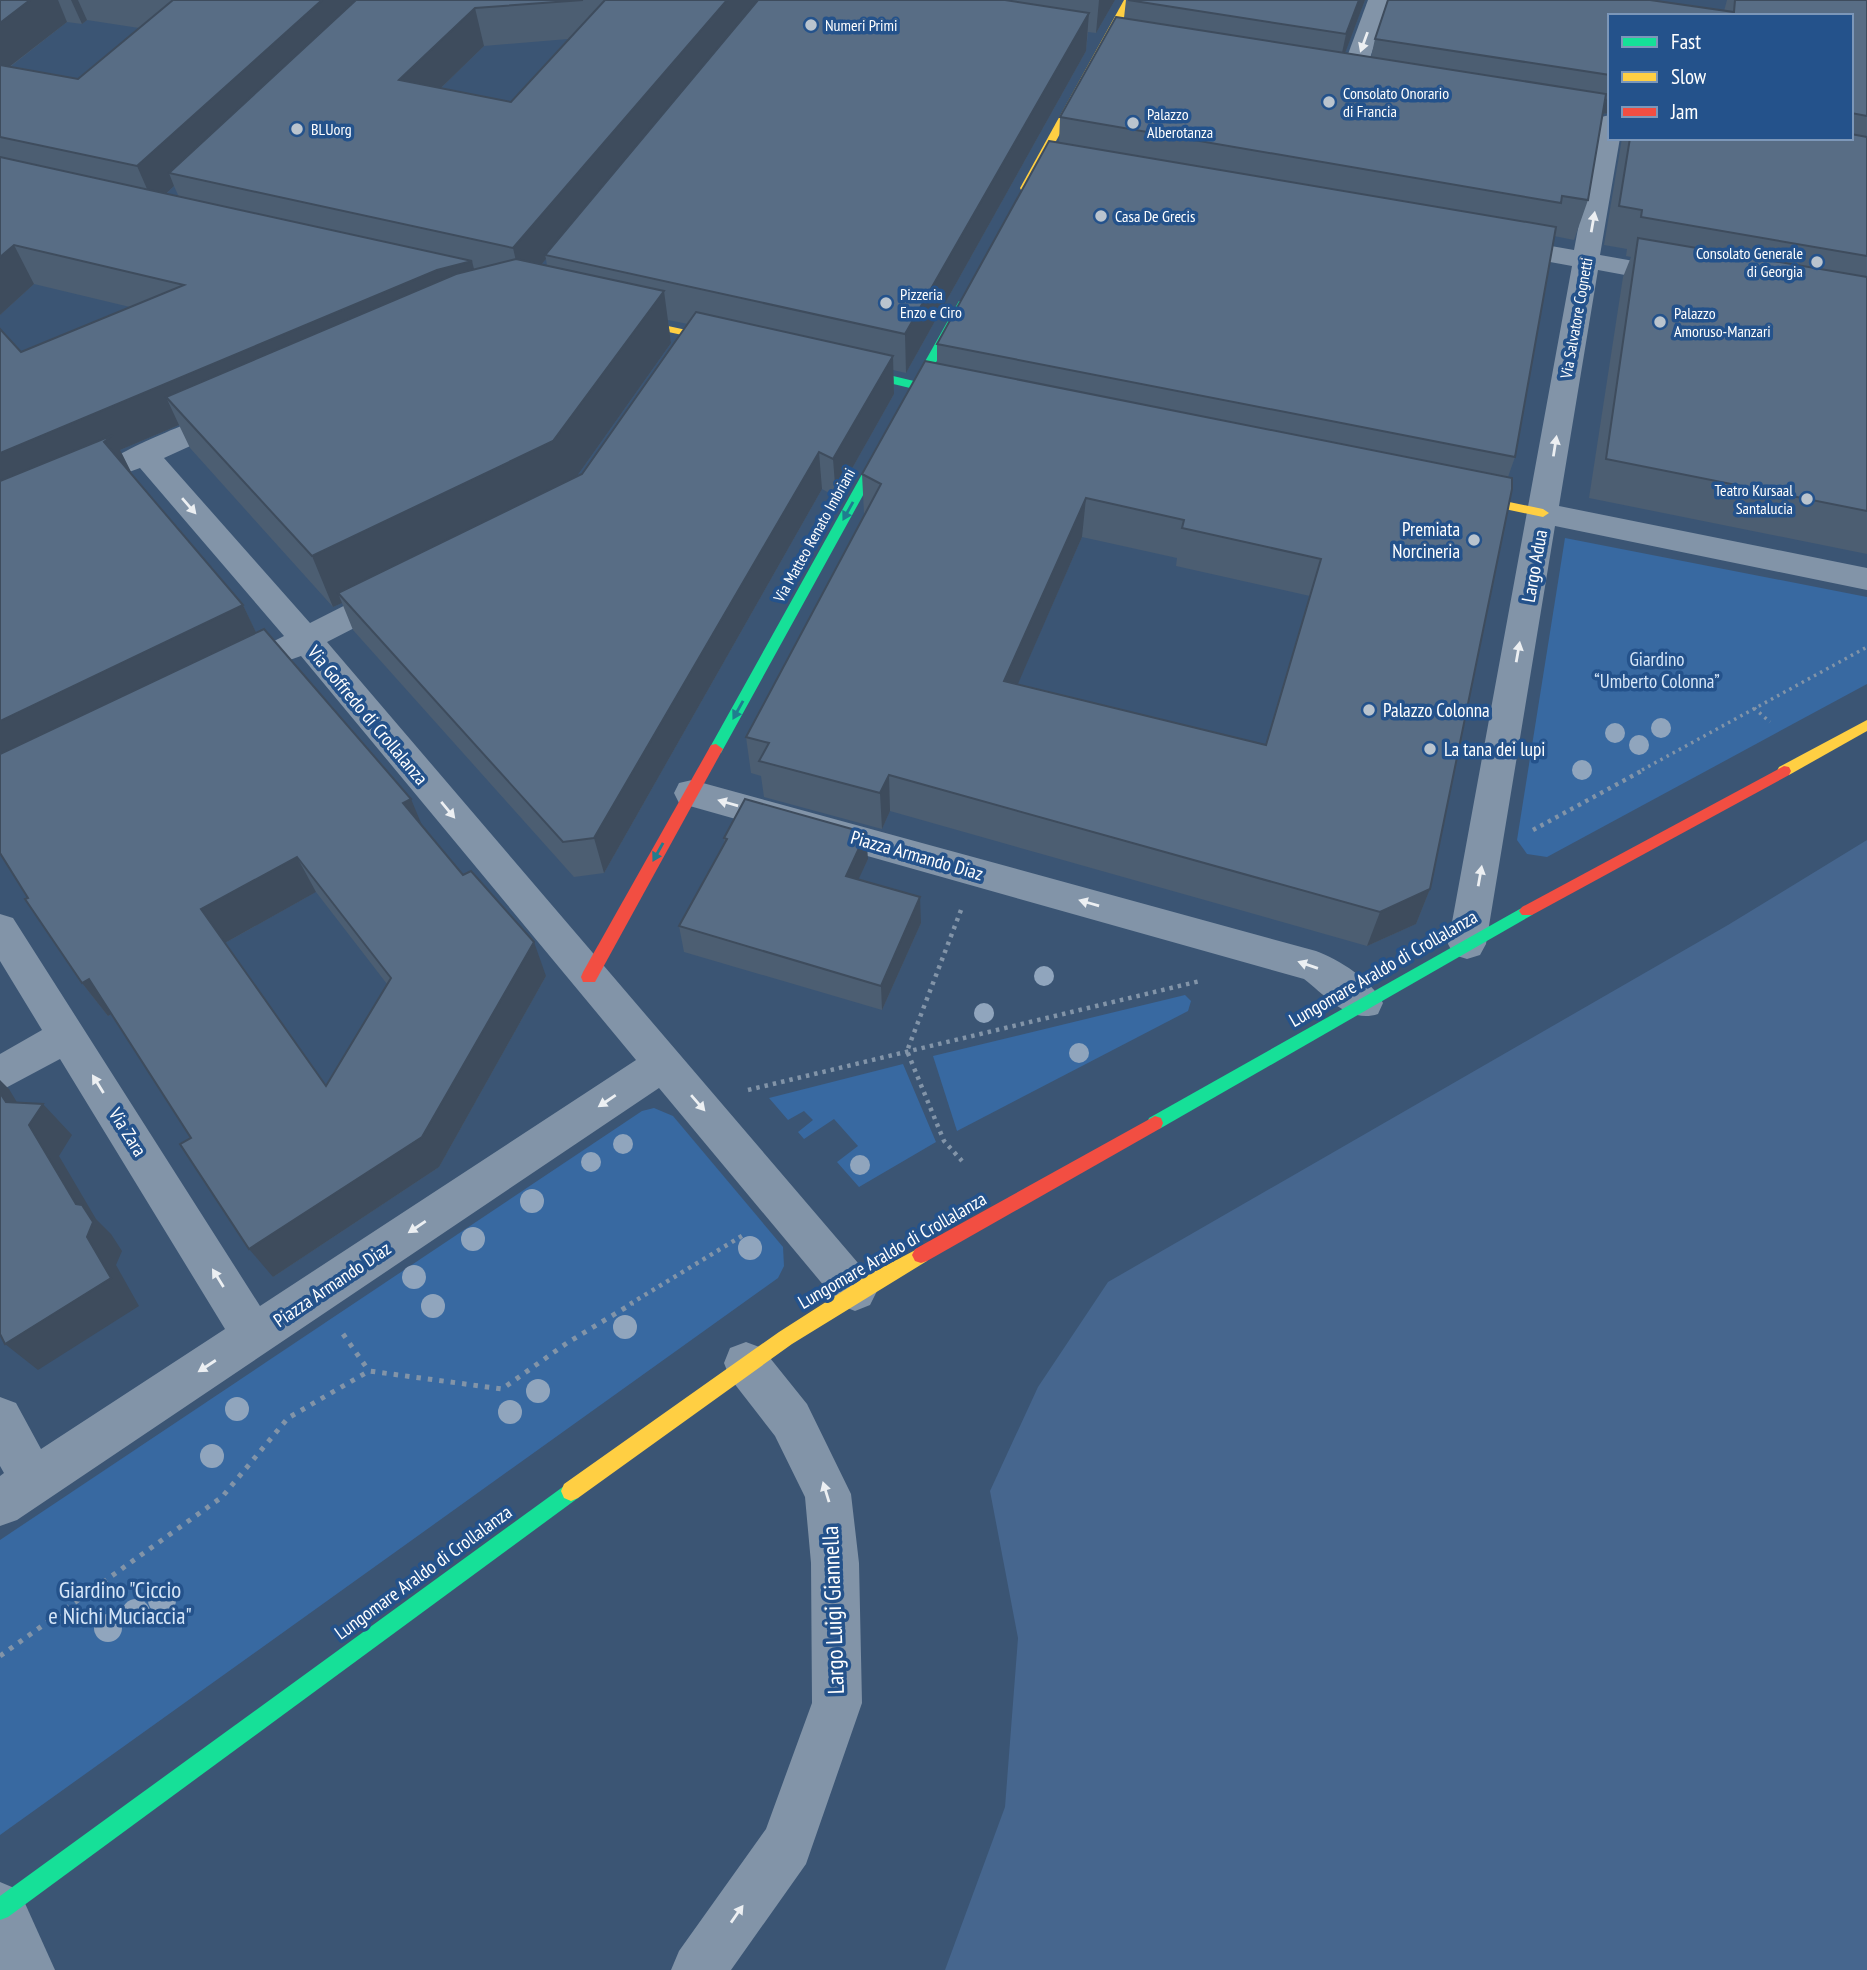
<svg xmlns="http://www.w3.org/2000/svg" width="1867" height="1970" viewBox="0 0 1867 1970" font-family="'PT Sans Narrow',sans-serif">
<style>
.green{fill:#3869a1}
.water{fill:#46668e}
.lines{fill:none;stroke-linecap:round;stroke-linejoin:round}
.path-far2{stroke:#8294a8;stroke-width:3.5;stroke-dasharray:2.5 4.5;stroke-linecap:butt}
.path-far1{stroke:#8294a8;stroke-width:4.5;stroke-dasharray:3.5 5;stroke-linecap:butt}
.path{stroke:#8294a8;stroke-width:5;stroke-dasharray:4.5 7;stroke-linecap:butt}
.street{fill:#8294a8;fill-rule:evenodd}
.fast{fill:#16e098;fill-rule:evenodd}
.slow{fill:#ffcf43;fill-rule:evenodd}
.jam{fill:#f24e42;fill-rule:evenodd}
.tree{fill:#90a5bd}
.wall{fill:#4c5e72;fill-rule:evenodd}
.shaded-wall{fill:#3e4c5d}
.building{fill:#586d85;stroke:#3e4c5d;stroke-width:2;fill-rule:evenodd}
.oneway{fill:#eceff2}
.oneway2{fill:#207d8f}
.poi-dot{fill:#bac4ce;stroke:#24528b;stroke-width:2.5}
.labels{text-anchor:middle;stroke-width:7;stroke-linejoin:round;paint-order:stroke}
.far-poi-label{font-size:16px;fill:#fff;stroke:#24528b;text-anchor:start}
.far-street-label{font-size:16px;fill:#fff;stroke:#24528b}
.poi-label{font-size:19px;fill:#fff;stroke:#24528b;text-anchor:start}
.street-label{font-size:19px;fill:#fff;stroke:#24528b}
.park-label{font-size:19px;fill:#d6e6f8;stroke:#24528b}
.near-park-label{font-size:23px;fill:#d6e6f8;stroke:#24528b}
.near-street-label{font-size:23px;fill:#fff;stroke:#24528b}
</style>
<rect width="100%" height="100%" fill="#3b5574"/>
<!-- green -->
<g class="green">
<polygon points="1565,538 1867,597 1867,684 1547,857 1527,854 1517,840"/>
<polygon points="1185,995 1191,1001 1188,1011 957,1131 933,1056"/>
<polygon points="903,1064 936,1142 859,1187 837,1162 858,1146 834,1119 804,1139 798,1132 813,1120 804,1111 788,1120 769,1098"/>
<polygon points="654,1108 673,1116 783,1247 784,1266 778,1278 0,1835 0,1540 642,1111"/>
</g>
<!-- water -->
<polygon class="water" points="1867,840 1867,1970 945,1970 1005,1807 1018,1638 990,1491 1038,1387 1108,1282 1728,925"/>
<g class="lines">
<!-- path-far2 -->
<g class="path-far2">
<polyline points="1754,708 1770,722"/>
<polyline points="1642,770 1867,647"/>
</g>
<!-- path-far1 -->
<g class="path-far1">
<polyline points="1533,830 1645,769"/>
<polyline points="961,910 907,1051 944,1141 962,1161"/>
<polyline points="748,1090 1200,981"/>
<polyline points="630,1304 745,1234"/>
</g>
<!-- path -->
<g class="path">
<polyline points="343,1334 369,1371"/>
<polyline points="0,1656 222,1497 288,1418 369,1371 502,1389 567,1343 633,1303"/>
</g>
<!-- street -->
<g class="street">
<polygon points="1368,0 1390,0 1361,84 1357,89 1341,89 1337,84"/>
<polygon points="1610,115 1610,138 1620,138 1600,255 1679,269 1689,271 1692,277 1689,283 1679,285 1598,270 1559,506 1867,568 1867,590 1555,526 1486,944 1480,955 1467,959 1454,955 1448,944 1572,266 1500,253 1491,251 1487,245 1491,239 1500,237 1574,250 1598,122 1601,117"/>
<path d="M233 407 243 410 248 416 243 422 164 458 310 623 385 585 396 582 407 585 412 593 407 601 327 642 870 1277 877 1291 870 1305 855 1311 840 1305 659 1088 17 1520 0 1526V1476L4 1473 0 1466V1397L16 1403 41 1449 225 1329 60 1059 0 1091V1054L42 1030 0 961V914L13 918 260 1306 636 1060 301 656 284 662 272 658 267 650 272 642 284 636 140 468 121 475 110 472 106 465C115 451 213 412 233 407Z"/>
<path d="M692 780 1316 951C1339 959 1372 981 1383 1003L1378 1014C1349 1024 1326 996 1304 979L679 803 674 793 679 783Z"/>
<polygon points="746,1342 762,1348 807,1404 851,1494 859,1563 862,1703 806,1864 731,1970 671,1970 679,1951 766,1829 812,1703 811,1563 805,1497 775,1436 730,1378 724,1363 730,1348"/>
<polygon points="0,1882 19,1890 55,1970 0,1970"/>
</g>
<!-- fast -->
<g class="fast">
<polygon points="959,301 969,303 924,384 965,393 967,396 961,400 921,390 721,753 711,753 709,749 910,388 839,371 837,368 843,364 914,381"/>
<polygon points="1527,905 1532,907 1535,911 1532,915 1161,1128 1155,1130 1149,1128 1147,1123 1149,1118"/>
<polygon points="571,1481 578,1484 581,1491 578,1498 8,1917 0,1920 0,1896"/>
</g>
<!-- slow -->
<g class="slow">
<polygon points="1124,0 1134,0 1030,188 1021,190 1020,188"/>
<polygon points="617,315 733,340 739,343 733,346 613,320 611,318"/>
<polygon points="1456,491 1543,509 1549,513 1543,517 1452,498 1452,492"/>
<polygon points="1867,720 1867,731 1789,775 1779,775 1777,771 1779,767"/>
<polygon points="921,1247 927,1249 930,1255 927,1261 792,1344 578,1498 571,1501 564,1498 561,1491 564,1484 779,1332 868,1275"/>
</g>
<!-- jam -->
<g class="jam">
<polygon points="716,744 723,749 595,982 583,982 581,977 583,972 711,745"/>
<polygon points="1784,766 1789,767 1791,771 1789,775 1532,915 1522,915 1519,911 1522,907"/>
<polygon points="1155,1116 1161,1118 1163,1123 1161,1128 927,1261 921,1263 915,1261 912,1255 915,1249"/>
</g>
</g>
<!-- trees -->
<g class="tree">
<circle cx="1661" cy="728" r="10"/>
<circle cx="1615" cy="733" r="10"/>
<circle cx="1639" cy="745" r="10"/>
<circle cx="1582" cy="770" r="10"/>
<circle cx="1044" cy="976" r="10"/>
<circle cx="984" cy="1013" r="10"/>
<circle cx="1079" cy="1053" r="10"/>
<circle cx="623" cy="1144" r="10"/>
<circle cx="591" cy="1162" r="10"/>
<circle cx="860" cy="1165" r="10"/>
<circle cx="532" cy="1201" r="12"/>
<circle cx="473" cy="1239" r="12"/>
<circle cx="750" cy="1248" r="12"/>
<circle cx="414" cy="1277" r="12"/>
<circle cx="433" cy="1306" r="12"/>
<circle cx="625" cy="1327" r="12"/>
<circle cx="538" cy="1391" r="12"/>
<circle cx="237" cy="1409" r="12"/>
<circle cx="510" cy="1412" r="12"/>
<circle cx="212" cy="1456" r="12"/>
<circle cx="162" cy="1600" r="14"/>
<circle cx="136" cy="1613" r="14"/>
<circle cx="108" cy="1628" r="14"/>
</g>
<!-- wall -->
<g class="wall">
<path d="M0 0H1115L1096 33 1088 32 1086 51 906 373 893 370 894 394 836 497 822 489 604 873 574 877 353 630 342 603 333 607 190 448 179 425 120 450 132 474V475L243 605 256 633 423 826 546 976 439 1167 273 1277 191 1138 112 1014 108 1016 82 983 28 898 21 352 130 307 34 284 0 315ZM87 20 139 28 78 79 10 67 67 22 82 24ZM568 39 511 102 441 88 484 46ZM174 186 179 197 166 194ZM546 259 547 266 541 265ZM668 320 688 324 582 474 577 476 671 343ZM316 892 387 984 326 1086 225 943Z"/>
<path d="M1126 0H1365L1345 53 1371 57 1375 39 1388 0H1650L1724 11 1727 0H1867V554L1589 498 1623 277 1631 257 1626 256 1627 249 1604 245 1622 138H1851V16H1610V113L1603 114 1588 200 1574 240 1554 236 1515 457 1508 477 1512 478V489L1430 889 1416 924 1367 946 890 811 882 829 764 797 761 776 751 773 746 737 865 513H864L862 474 925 361 937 364V344L1049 141 1059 143 1060 117 1116 17 1124 18ZM1082 537 1177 558 1176 566 1310 596 1266 745 1017 685Z"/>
<polygon points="724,838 868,859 858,879 921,923 882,1010 684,952 679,926 725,844"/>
</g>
<!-- shaded-wall -->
<g class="shaded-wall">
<polygon points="30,0 58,0 67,22 0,74 0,23"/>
<polygon points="71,0 78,0 87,20 82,24"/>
<polygon points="322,0 374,0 169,173 174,186 154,205 137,166"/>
<polygon points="727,0 763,0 545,255 546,259 522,287 513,248"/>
<polygon points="1099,0 1115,0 1096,33"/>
<polygon points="1359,0 1365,0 1338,72 1346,34"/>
<polygon points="475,8 484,46 409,119 399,80"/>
<polygon points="1089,13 1086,51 906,373 905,334"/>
<polygon points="1610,89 1610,113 1601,114"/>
<polygon points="14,245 34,284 0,315 0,257"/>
<polygon points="472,261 482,301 166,397 179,425 120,450 132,474 124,481 0,502 0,453 437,270"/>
<polygon points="664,291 671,343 565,493 338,593 342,603 333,607 312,556"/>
<polygon points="893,356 894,394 836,497 833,459"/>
<polygon points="819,452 822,489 604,873 594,838"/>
<polygon points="1086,498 1082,537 1003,718 1004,681"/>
<polygon points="243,605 261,643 0,771 0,721"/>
<polygon points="889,775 890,811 882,829 880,793"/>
<polygon points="411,799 426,835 403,803"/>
<polygon points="866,833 868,859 848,902 846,876"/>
<polygon points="297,857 316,892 223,944 201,909"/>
<polygon points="1430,889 1416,924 1367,946 1380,912"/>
<polygon points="920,897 921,923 882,1010 881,986"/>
<polygon points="534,942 546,976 439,1167 273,1277 249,1249"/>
<polygon points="89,979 115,1012 108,1016 82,983"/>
<polygon points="0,1080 9,1089 30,1124 43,1104 72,1135 59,1156 96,1219 111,1234 122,1251 116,1265 139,1306 38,1370 5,1344 87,1237 76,1204 0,1093"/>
</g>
<!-- building -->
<g class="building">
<polygon points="0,0 30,0 0,23"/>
<polygon points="173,0 322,0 137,166 0,137 0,65 78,79"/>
<polygon points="356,0 583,0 475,8 399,80 511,102 605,0 727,0 513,248 169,173"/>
<polygon points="758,0 1005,0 1089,13 905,334 545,255"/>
<polygon points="1128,0 1359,0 1346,34"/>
<polygon points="1388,0 1650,0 1734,12 1735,0 1867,0 1867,116 1851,113 1851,16 1610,16 1610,75 1375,39"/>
<polygon points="1116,17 1606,94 1588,200 1562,196 1561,203 1060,117"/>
<polygon points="1851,134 1867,137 1867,256 1641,217 1642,210 1619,206 1630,138 1851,138"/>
<polygon points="1049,141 1556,227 1515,457 937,344"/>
<polygon points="0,157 472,261 437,270 0,453 0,329 21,352 184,285 14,245 0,257"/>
<polygon points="1638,238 1867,277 1867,511 1606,459"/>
<polygon points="516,259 664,291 553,441 312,556 166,397 456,274"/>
<polygon points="696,312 893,356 833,459 819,452 594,838 563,842 338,593 582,474"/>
<path d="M925 361 1512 478V489L1430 889 1380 912 889 775 880 793 759 761 769 743 746 737 881 484 862 474ZM1086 498 1184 520 1182 528 1321 559 1266 745 1004 681Z"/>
<polygon points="113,435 104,442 243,605 0,721 0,481"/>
<path d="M264 629 411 799 403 803 463 875 471 871 534 942 422 1137 249 1249 180 1144 191 1138 89 979 82 983 25 899 28 898 0 853V754ZM297 857 391 978 326 1086 201 909Z"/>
<polygon points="745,799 866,833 846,876 920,897 881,986 679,926 727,839 724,838"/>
<polygon points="0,1093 6,1102 43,1104 29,1125 76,1204 82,1205 93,1222 87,1237 111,1278 5,1344 0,1334"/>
</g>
<!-- one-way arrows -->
<defs><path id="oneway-solid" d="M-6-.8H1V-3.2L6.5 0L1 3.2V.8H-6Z" transform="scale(1.75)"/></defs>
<g class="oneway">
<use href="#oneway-solid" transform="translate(1364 42) rotate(110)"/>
<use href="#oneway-solid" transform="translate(1593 222) rotate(-80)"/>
<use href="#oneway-solid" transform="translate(1555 446) rotate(-81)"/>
<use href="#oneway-solid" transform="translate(189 506) rotate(49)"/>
<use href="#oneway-solid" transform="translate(1518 652) rotate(-80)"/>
<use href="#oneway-solid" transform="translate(728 803) rotate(-164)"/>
<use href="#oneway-solid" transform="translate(448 810) rotate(50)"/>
<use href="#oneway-solid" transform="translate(1480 876) rotate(-80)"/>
<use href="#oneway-solid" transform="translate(1089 903) rotate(-164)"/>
<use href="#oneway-solid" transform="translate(1308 965) rotate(-161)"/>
<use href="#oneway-solid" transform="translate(98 1084) rotate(-122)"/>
<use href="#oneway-solid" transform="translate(607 1101) rotate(146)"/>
<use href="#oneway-solid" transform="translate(698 1103) rotate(49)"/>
<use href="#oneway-solid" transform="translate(417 1227) rotate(146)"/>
<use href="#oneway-solid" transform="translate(218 1278) rotate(-122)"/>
<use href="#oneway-solid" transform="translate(207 1366) rotate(147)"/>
<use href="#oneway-solid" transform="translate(826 1492) rotate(-107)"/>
<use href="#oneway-solid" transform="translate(737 1914) rotate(-55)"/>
</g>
<g class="oneway2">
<use href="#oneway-solid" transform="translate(848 511) rotate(119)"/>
<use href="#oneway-solid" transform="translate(738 710) rotate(119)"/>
<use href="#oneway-solid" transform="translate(658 852) rotate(119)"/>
</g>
<!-- markers -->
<g class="poi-dot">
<circle cx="811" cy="25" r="7"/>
<circle cx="1329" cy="102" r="7"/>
<circle cx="1133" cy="123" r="7"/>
<circle cx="297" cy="129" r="7"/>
<circle cx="1101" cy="216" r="7"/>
<circle cx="1817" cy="262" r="7"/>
<circle cx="886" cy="303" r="7"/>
<circle cx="1660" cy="322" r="7"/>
<circle cx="1807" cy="499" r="7"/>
<circle cx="1474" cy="540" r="7"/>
<circle cx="1369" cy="710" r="7"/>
<circle cx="1430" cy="749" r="7"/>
</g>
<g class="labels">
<!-- far-poi labels -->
<g class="far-poi-label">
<text x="825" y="31">Numeri Primi</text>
<text x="1343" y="99">Consolato Onorario<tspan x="1343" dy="18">di Francia</tspan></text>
<text x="1147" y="120">Palazzo<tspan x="1147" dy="18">Alberotanza</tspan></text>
<text x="311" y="135">BLUorg</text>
<text x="1115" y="222">Casa De Grecis</text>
<text x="1803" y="259" text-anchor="end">Consolato Generale<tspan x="1803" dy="18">di Georgia</tspan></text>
<text x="900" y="300">Pizzeria<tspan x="900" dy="18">Enzo e Ciro</tspan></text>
<text x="1674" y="319">Palazzo<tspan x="1674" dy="18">Amoruso-Manzari</tspan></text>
<text x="1793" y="496" text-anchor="end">Teatro Kursaal<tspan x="1793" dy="18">Santalucia</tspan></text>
</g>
<!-- far-street labels -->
<g class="far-street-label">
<text transform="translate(1576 318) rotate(-80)" y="6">Via Salvatore Cognetti</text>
<text transform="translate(814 535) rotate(-61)" y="6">Via Matteo Renato Imbriani</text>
</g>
<!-- poi labels -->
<g class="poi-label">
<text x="1460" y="536" text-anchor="end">Premiata<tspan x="1460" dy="22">Norcineria</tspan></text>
<text x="1383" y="717">Palazzo Colonna</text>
<text x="1444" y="756">La tana dei lupi</text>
</g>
<!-- street labels -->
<g class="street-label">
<text transform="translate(1534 566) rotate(-80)" y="7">Largo Adua</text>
<text transform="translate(368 715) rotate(50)" y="7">Via Goffredo di Crollalanza</text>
<text transform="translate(917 855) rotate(16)" y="7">Piazza Armando Diaz</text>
<text transform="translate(1383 968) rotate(-30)" y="7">Lungomare Araldo di Crollalanza</text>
<text transform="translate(128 1132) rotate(58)" y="7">Via Zara</text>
<text transform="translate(892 1250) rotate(-30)" y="7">Lungomare Araldo di Crollalanza</text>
<text transform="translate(332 1284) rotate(-34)" y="7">Piazza Armando Diaz</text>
<text transform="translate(423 1572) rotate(-36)" y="7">Lungomare Araldo di Crollalanza</text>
</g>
<!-- park labels -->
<g class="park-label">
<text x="1657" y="666">Giardino<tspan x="1657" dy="22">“Umberto Colonna”</tspan></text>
</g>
<!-- near-park labels -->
<g class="near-park-label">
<text x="120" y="1598">Giardino "Ciccio<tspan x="120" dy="26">e Nichi Muciaccia"</tspan></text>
</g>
<!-- near-street labels -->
<g class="near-street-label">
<text transform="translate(833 1610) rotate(-92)" y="8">Largo Luigi Giannella</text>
</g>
</g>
<!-- legend -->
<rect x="1608" y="14" width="245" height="126" fill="#24528b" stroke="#7c97b9" stroke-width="2"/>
<rect x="1622" y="37" width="35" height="10" fill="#16e098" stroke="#7c97b9" stroke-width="2"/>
<text x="1671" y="49" font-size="21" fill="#ffffff">Fast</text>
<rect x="1622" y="72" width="35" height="10" fill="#ffcf43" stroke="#7c97b9" stroke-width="2"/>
<text x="1671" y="84" font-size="21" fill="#ffffff">Slow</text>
<rect x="1622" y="107" width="35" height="10" fill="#f24e42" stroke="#7c97b9" stroke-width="2"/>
<text x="1671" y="119" font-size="21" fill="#ffffff">Jam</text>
</svg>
